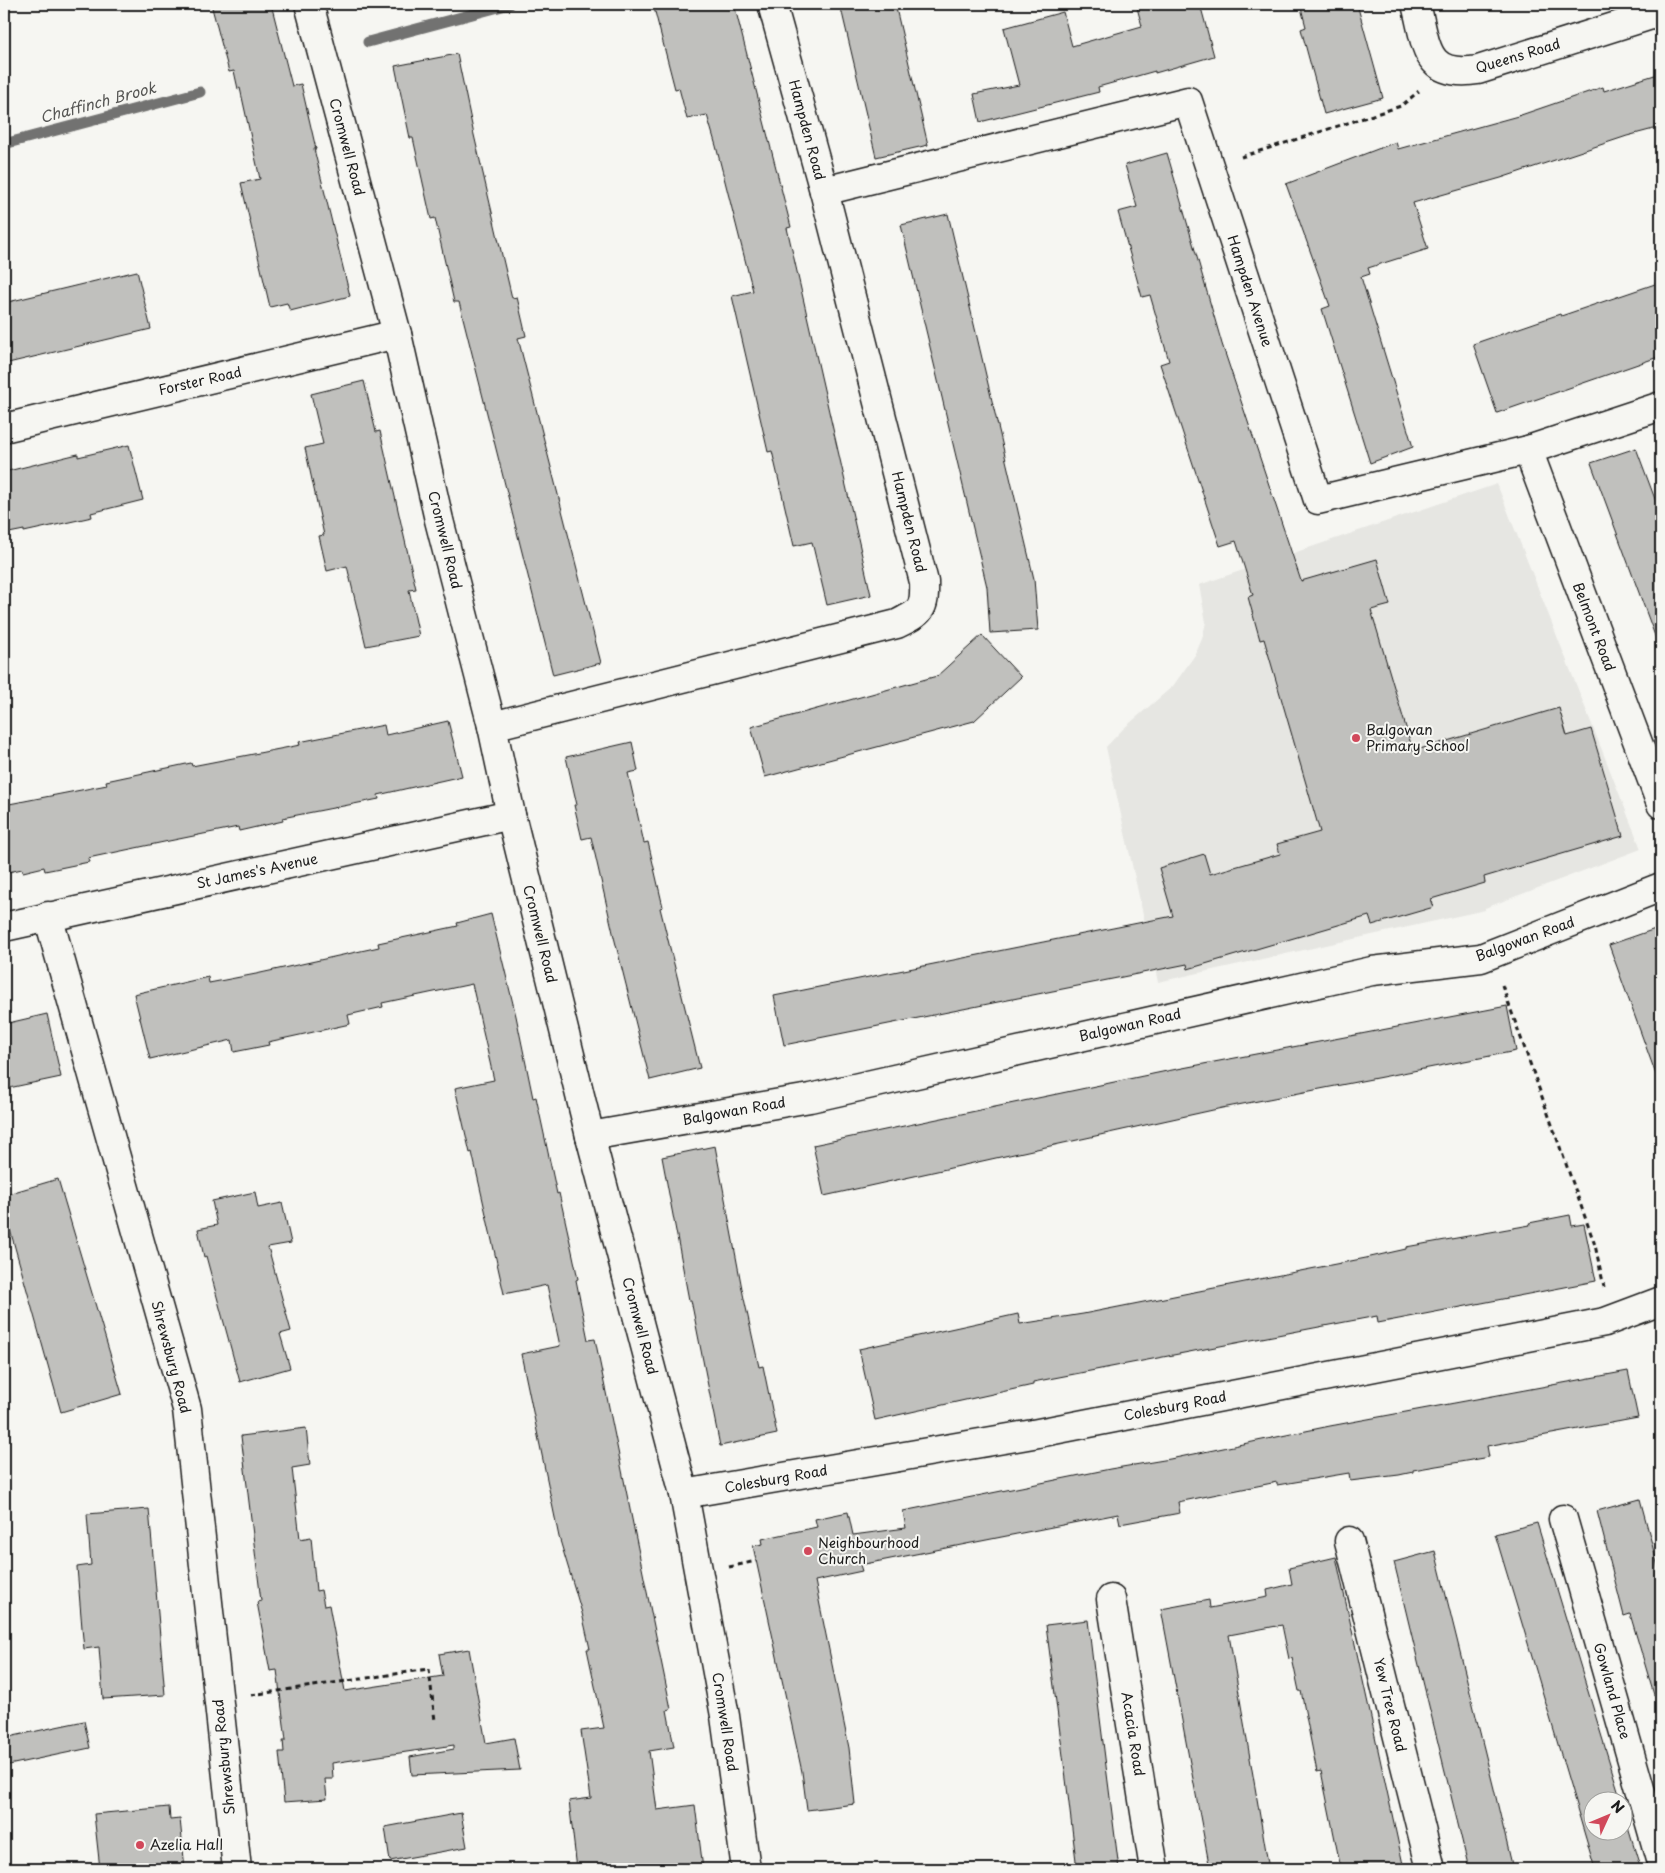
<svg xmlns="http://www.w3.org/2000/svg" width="1665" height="1873" viewBox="0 0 1665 1873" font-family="'Playpen Sans',sans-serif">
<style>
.built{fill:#e6e6e2}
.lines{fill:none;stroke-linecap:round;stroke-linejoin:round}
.stream{stroke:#727271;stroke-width:11}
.building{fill:#c0c0bd;stroke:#1c1c1c}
.minor-casing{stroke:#1c1c1c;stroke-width:31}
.path{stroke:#1c1c1c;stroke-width:3;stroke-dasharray:5 4;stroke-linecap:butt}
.minor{stroke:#f6f6f2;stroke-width:28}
.poi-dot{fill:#d1495b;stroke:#f6f6f2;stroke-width:2}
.labels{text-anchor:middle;stroke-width:4;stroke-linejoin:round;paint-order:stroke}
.street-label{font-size:14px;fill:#1c1c1c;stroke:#f6f6f2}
.poi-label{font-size:14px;fill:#1c1c1c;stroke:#f6f6f2;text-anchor:start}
.water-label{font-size:15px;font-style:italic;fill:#565654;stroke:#f6f6f2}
</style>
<rect width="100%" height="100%" fill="#f6f6f2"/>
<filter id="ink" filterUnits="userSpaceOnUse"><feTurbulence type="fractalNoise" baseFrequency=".02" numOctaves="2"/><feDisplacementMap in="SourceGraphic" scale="10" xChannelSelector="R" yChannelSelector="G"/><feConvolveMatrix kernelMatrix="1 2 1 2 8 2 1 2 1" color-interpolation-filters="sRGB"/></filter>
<g filter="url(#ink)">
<!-- built -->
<polygon class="built" points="1497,484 1641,849 1485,908 1485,910 1158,982 1106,747 1123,729 1173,686 1195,655 1202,639 1206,622 1199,585"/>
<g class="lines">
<!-- stream -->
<g class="stream">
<polyline points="368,42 510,4"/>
<polyline points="4,144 200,92"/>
</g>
</g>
<!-- building -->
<g class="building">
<polygon points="211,4 271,4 292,86 301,84 316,149 314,149 350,296 290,311 287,303 270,307 241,183 260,179 240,88 238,89 234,71 229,72"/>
<polygon points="653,4 734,4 791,227 787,228 871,595 827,605 812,542 794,546 772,451 768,452 732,296 753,291 716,146 707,115 687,119 679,88 675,89"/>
<polygon points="840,4 895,4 928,145 876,157"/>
<polygon points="1136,4 1200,4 1214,56 1155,73 1155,71 1098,87 1099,92 980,122 974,94 1019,85 1004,28 1063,12 1072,46 1142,26"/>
<polygon points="1300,4 1357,4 1383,98 1324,114 1301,29 1306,27"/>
<polygon points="457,54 474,135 512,298 517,297 526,336 518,338 601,663 553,675 459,302 454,302 435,218 431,219 413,138 410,138 395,66"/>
<polygon points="1661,73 1661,127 1627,136 1501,178 1413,203 1428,249 1368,268 1370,274 1361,277 1413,447 1370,463 1322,309 1330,306 1286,184 1396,142 1398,149 1518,116 1603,87 1604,91"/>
<polygon points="1167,153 1222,344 1301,581 1377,559 1390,605 1371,610 1413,751 1559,708 1567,736 1591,729 1623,836 1484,877 1485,883 1431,899 1434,907 1372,925 1369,916 1188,969 1187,964 784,1045 774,996 1173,916 1159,868 1204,854 1210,874 1280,854 1277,844 1320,832 1264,639 1260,640 1248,597 1253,595 1236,541 1220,546 1160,364 1169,361 1150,295 1142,297 1118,212 1137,207 1125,165"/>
<polygon points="948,214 1034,579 1038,630 990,633 987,587 901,225"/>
<polygon points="137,271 151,329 4,364 4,303"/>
<polygon points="1661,282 1661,356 1497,413 1473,344 1560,314 1561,316"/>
<polygon points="364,381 376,432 380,431 416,589 409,590 419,636 366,646 347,566 327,571 319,536 324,535 305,448 323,444 311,394"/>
<polygon points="129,445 143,500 91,513 92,517 24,532 24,530 4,534 4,472 78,454 78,457"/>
<polygon points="1636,448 1661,515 1661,643 1658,644 1591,463"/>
<polygon points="982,635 1021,677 974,721 765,777 751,727 937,676"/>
<polygon points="448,721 462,776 378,795 379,799 282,818 283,821 239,831 238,827 164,842 88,858 89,862 45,871 44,867 23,872 22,869 4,873 4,805 107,785 106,781 191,763 192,766 300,745 299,742 384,725 386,735"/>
<polygon points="632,742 638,771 628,773 644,843 648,842 663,907 660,908 700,1068 650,1080 614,937 591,837 582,839 574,805 577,805 566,757"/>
<polygon points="491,914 516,1016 533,1098 536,1097 557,1194 559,1193 570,1242 578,1279 576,1280 588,1340 595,1339 671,1709 667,1710 674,1747 649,1751 657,1810 695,1805 703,1869 577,1869 569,1801 591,1798 581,1731 604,1728 587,1649 590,1649 582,1613 559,1537 521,1354 560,1346 547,1285 504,1294 472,1152 470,1153 455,1088 494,1080 472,984 382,1003 383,1007 348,1015 350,1024 268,1042 269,1045 234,1052 232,1040 150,1059 134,994 208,977 209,983 256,974 379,947 378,943 458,926 457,923"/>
<polygon points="1661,927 1661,1080 1658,1080 1609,945"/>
<polygon points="1507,1006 1516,1051 1222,1108 824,1196 813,1145 1167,1071"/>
<polygon points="47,1014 61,1077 4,1089 4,1024"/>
<polygon points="715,1146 743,1294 759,1367 763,1366 777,1434 720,1446 691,1300 689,1300 662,1157"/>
<polygon points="58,1179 122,1394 61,1412 4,1208 4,1195"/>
<polygon points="255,1192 258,1208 282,1203 291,1243 268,1247 291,1331 280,1334 290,1368 240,1382 206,1256 204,1257 198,1229 217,1225 212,1201"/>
<polygon points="1570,1215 1572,1226 1584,1224 1596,1281 1378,1323 1377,1316 1345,1322 1033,1382 1033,1385 875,1420 859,1349 1018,1314 1020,1324 1083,1314 1366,1258 1406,1249 1406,1247 1530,1225 1529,1223"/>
<polygon points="1628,1371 1638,1418 1487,1446 1489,1457 1413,1470 1413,1472 1399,1475 1350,1481 1349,1473 1277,1485 1277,1482 1178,1502 1180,1513 1120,1524 1118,1514 860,1565 862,1571 815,1581 849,1748 855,1804 807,1810 802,1772 753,1546 763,1544 762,1539 817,1527 815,1519 848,1512 853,1535 906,1528 903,1511 1110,1469 1170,1459 1330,1426"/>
<polygon points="306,1428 310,1465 292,1468 300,1539 311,1537 316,1591 321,1590 324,1606 329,1605 345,1691 443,1676 439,1654 469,1649 486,1743 514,1738 520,1770 412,1775 410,1757 454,1749 454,1745 332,1763 333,1779 325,1779 327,1799 284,1802 279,1752 284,1752 283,1740 286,1740 277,1670 270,1671 257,1602 261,1601 241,1436"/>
<polygon points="1640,1499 1661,1578 1661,1694 1654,1695 1630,1614 1624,1616 1597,1511"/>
<polygon points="149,1509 165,1695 103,1699 99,1647 84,1649 82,1628 77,1567 91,1565 87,1514"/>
<polygon points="1537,1523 1621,1800 1592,1800 1592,1830 1622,1830 1622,1807 1641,1869 1595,1869 1524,1630 1495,1534"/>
<polygon points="1435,1551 1494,1789 1513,1869 1469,1869 1416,1653 1394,1562"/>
<polygon points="1336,1557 1404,1869 1341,1869 1321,1771 1317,1772 1301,1691 1299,1691 1292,1658 1289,1659 1282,1625 1229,1635 1269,1869 1210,1869 1161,1609 1209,1600 1210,1608 1268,1597 1267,1590 1292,1584 1289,1568"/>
<polygon points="1088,1620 1094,1671 1119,1869 1077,1869 1066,1779 1046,1625"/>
<polygon points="84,1721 90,1748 4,1766 4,1738"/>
<polygon points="169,1807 170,1820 180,1819 185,1869 100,1869 94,1814"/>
<polygon points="461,1813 467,1847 390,1861 385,1827"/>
</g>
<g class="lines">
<defs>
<g id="minor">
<polyline points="309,4 397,334 439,520 492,726 511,815 590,1136 684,1494 725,1716 746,1869"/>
<path d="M1416 4C1427 46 1424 78 1478 70L1661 12"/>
<polyline points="824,191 1188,101 1318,500 1528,450 1661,406"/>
<polyline points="4,428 397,334"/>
<polyline points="1528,450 1661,804"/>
<path d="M492 726 897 624C921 612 925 610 924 582L824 191 772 4"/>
<polyline points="48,916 187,1409 237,1869"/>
<polyline points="4,927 511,815"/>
<polyline points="590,1136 810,1098 1372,971 1481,958 1661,887"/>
<polyline points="684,1494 1033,1434 1605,1322 1661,1301"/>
<polyline points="1563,1519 1661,1862"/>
<polyline points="1349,1541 1431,1869"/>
<polyline points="1111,1599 1154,1869"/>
</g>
</defs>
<!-- minor casing -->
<use href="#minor" class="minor-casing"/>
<!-- path -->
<g class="path">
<polyline points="1241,157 1401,106 1419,91"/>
<polyline points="1502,985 1595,1245 1604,1287"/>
<polyline points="729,1567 756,1561"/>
<polyline points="251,1695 429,1669 435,1721"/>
</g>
<!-- minor -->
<use href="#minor" class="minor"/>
</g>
</g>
<!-- markers -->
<g class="poi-dot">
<circle cx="1356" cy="738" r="5"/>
<circle cx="808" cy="1551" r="5"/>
<circle cx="140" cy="1845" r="5"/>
</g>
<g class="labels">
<!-- street labels -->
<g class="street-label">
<text transform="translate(1518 56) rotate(-17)" y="5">Queens Road</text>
<text transform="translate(807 130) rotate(75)" y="5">Hampden Road</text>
<text transform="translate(347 147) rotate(75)" y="5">Cromwell Road</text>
<text transform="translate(1250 291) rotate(72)" y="5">Hampden Avenue</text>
<text transform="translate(200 381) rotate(-13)" y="5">Forster Road</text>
<text transform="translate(909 522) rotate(76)" y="5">Hampden Road</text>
<text transform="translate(445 540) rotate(76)" y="5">Cromwell Road</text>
<text transform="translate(1594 627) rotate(69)" y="5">Belmont Road</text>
<text transform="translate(257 871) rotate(-12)" y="5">St James's Avenue</text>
<text transform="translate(540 934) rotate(76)" y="5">Cromwell Road</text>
<text transform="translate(1525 939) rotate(-20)" y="5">Balgowan Road</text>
<text transform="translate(1130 1025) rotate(-13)" y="5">Balgowan Road</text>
<text transform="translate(734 1111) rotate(-10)" y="5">Balgowan Road</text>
<text transform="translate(640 1326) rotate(75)" y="5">Cromwell Road</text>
<text transform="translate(171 1357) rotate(75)" y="5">Shrewsbury Road</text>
<text transform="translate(1175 1406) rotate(-11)" y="5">Colesburg Road</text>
<text transform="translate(776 1479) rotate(-10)" y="5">Colesburg Road</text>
<text transform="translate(1612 1691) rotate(74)" y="5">Gowland Place</text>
<text transform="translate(1390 1705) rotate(76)" y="5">Yew Tree Road</text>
<text transform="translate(725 1722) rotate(81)" y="5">Cromwell Road</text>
<text transform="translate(1133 1734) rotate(81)" y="5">Acacia Road</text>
<text transform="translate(224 1757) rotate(-96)" y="5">Shrewsbury Road</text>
</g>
<!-- poi labels -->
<g class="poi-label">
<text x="1366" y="735">Balgowan<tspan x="1366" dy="16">Primary School</tspan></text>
<text x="818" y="1548">Neighbourhood<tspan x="818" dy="16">Church</tspan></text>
<text x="150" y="1850">Azelia Hall</text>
</g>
<!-- water labels -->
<g class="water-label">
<text transform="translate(98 103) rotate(-15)" y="5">Chaffinch Brook</text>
</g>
</g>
<!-- margin -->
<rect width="1665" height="1873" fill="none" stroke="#f6f6f2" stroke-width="20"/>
<rect x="10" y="10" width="1645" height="1853" fill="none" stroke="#1c1c1c" stroke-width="2" filter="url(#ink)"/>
<!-- north arrow -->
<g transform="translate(1608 1816) rotate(46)"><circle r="24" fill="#f6f6f2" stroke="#9f9f9c"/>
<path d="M0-4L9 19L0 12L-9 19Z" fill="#d1495b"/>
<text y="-8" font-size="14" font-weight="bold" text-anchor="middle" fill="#1c1c1c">N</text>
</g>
</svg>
